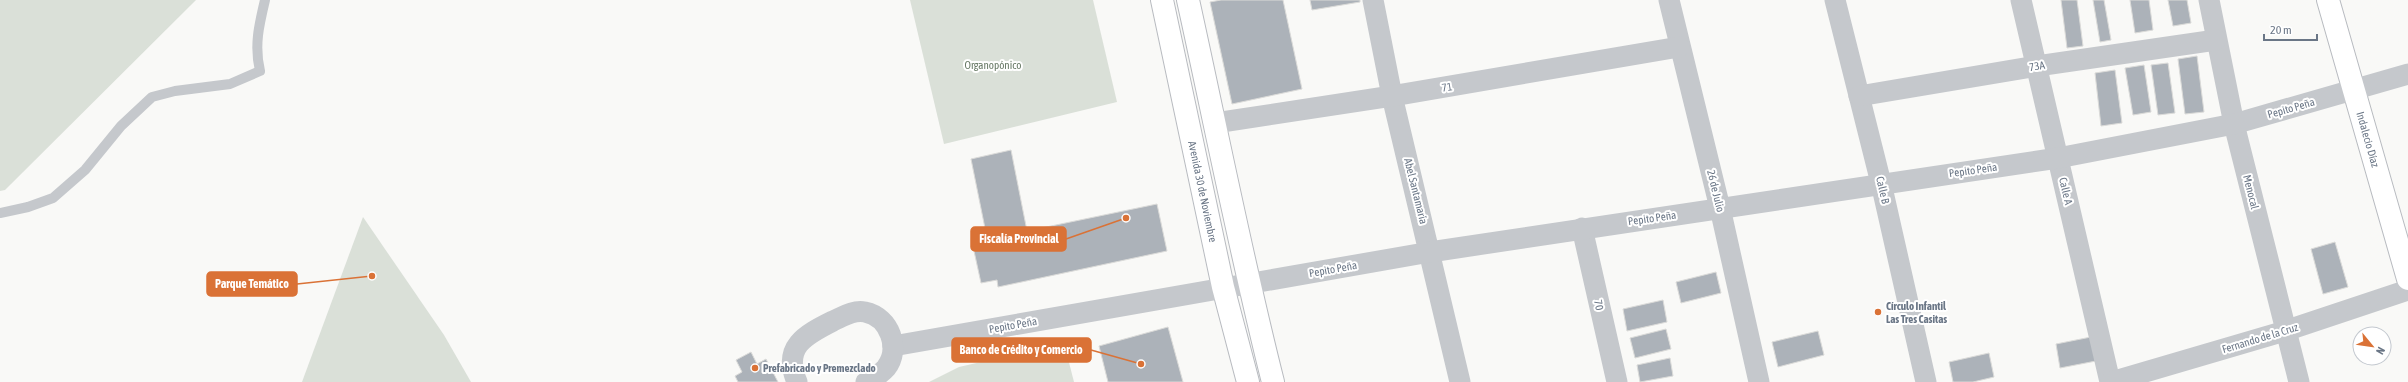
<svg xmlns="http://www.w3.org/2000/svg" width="2408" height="382" viewBox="0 0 2408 382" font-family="'Asap Condensed',sans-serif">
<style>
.green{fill:#dae0d8}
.building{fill:#acb2b9;stroke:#dbdbd9}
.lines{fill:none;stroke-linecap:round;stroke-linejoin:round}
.secondary-casing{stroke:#b8bbc0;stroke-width:24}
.lane{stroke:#c5c8cc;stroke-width:10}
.street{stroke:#c5c8cc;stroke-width:21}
.secondary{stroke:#fff;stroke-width:22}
.poi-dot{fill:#da7236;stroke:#fff;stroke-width:1.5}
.labels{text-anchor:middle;stroke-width:4;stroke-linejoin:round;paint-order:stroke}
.park-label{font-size:11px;fill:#667864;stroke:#fff}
.street-label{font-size:11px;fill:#6a7686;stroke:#fff}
.poi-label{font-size:11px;font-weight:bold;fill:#6a7686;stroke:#fff;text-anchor:start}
.leader{fill:none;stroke:#da7236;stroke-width:1.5}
.callout-dot{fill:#da7236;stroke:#fff;stroke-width:1.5}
.callout{fill:#da7236;stroke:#da7236;stroke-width:1.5}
.callout-label{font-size:12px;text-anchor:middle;font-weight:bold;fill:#fff}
</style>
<rect width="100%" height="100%" fill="#f9f9f7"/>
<!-- green -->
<g class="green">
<polygon points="0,0 196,0 5,190 0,191"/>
<polygon points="910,0 1093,0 1117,102 944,144"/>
<polygon points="363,217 444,335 471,382 302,382"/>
<polygon points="1064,343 1074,382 929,382 959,367"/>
</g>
<!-- building -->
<g class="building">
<polygon points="1221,0 1283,0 1302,89 1232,104 1210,2"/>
<polygon points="1310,0 1360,0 1360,2 1312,10"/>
<polygon points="2061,0 2077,0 2083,46 2067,48"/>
<polygon points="2093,0 2104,0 2111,40 2100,42"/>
<polygon points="2130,0 2149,0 2153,30 2135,33"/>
<polygon points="2168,0 2187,0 2191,23 2173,26"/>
<polygon points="2197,56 2204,112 2185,114 2178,59"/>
<polygon points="2168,63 2175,113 2158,115 2151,65"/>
<polygon points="2144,65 2151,112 2133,115 2125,68"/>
<polygon points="2115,70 2122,123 2101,126 2095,73"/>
<polygon points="1011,150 1027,231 1157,204 1167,251 998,287 997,280 981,283 974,251 989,248 971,159"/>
<polygon points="2335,242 2348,287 2323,294 2311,249"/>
<polygon points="1716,272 1721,293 1681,303 1676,282"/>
<polygon points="1663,300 1667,322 1627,331 1623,309"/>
<polygon points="1168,327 1183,382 1108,382 1099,346"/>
<polygon points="1666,329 1671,349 1635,358 1630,338"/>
<polygon points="1818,331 1824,355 1778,367 1772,342"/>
<polygon points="2091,337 2096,361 2060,368 2056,344"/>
<polygon points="751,352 757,364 766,359 778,382 738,382 735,376 742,372 736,360"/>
<polygon points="1989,353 1994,377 1973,382 1953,382 1949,362"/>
<polygon points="1670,358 1673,376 1640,382 1637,365"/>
</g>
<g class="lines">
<defs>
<g id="secondary">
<path id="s1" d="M1162 0 1223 287 1248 382"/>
<path d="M1188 0C1216 127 1241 256 1273 382"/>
<path id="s2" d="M2328 0 2408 279"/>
</g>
</defs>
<!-- secondary casing -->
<use href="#secondary" class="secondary-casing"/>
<!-- lane -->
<path class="lane" d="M0 213 28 207 53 198 85 170 121 126 152 97 175 91 230 84 260 71C254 46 259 25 265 0"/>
<!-- street -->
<g class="street">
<polyline points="1373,0 1392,96 1460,382"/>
<polyline points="1669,0 1720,208 1759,382"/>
<polyline points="1835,0 1881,183 1926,382"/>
<polyline points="2021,0 2110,382"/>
<polyline points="2209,0 2234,124 2299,382"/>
<polyline points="1859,96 2037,66 2216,40"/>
<polyline points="1215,123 1392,96 1679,47"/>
<polyline points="1582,228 1617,382"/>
<polyline points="893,346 1430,252 2058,158 2234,124 2408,74"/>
<path d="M797 382C782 347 805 335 833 321 844 316 853 310 865 312 890 317 901 349 886 368 880 375 873 378 866 382"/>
<polyline points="2111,382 2285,331 2408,290"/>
</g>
<!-- secondary -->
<use href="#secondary" class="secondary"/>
</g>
<!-- markers -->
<g class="poi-dot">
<circle cx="1878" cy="312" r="4"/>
<circle cx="755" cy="368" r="4"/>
</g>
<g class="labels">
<!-- park labels -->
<g class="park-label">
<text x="993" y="69">Organopónico</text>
</g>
<!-- street labels -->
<g class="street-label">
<text transform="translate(2037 66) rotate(-9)" y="4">73A</text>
<text transform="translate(1447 87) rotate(-10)" y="4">71</text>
<text transform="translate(2291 108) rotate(-16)" y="4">Pepito Peña</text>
<text dy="4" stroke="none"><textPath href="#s2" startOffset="145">Indalecio Díaz</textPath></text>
<text transform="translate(1973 170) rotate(-8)" y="4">Pepito Peña</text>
<text transform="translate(1883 190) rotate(77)" y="4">Calle B</text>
<text transform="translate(1416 191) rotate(76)" y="4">Abel Santamaría</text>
<text transform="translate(1716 191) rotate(76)" y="4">26 de Julio</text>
<text transform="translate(2066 191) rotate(77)" y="4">Calle A</text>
<text dy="4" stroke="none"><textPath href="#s1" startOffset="196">Avenida 30 de Noviembre</textPath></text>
<text transform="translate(2251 192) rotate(76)" y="4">Menocal</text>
<text transform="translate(1652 218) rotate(-8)" y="4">Pepito Peña</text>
<text transform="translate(1333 269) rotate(-10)" y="4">Pepito Peña</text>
<text transform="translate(1599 305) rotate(77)" y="4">70</text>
<text transform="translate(1013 325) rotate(-10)" y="4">Pepito Peña</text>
<text transform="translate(2260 338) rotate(-17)" y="4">Fernando de la Cruz</text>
</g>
<!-- poi labels -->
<g class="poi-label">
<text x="1886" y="310">Círculo Infantil<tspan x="1886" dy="13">Las Tres Casitas</tspan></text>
<text x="763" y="372">Prefabricado y Premezclado</text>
</g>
</g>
<!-- callouts -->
<path class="leader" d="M1126 218L1066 239M372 276L297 284M1141 364L1091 350"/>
<g class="callout-dot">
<circle cx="1126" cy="218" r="4"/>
<circle cx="372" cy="276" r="4"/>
<circle cx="1141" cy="364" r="4"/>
</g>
<g class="callout">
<rect x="971" y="227" width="95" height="24" rx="4"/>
<rect x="207" y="272" width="90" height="24" rx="4"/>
<rect x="952" y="338" width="139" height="24" rx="4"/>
</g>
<g class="callout-label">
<text x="1019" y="243">Fiscalía Provincial</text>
<text x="252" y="288">Parque Temático</text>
<text x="1021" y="354">Banco de Crédito y Comercio</text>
</g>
<!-- north arrow -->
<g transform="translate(2372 346) rotate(119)"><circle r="19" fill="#ffffff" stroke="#c3c8cf"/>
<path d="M0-3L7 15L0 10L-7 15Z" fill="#da7236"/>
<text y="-6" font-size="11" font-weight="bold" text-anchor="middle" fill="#6a7686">N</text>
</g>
<!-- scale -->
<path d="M2264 34v6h53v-6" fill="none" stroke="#6a7686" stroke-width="2"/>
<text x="2270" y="34" font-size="12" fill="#6a7686" stroke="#ffffff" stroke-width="3" paint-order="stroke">20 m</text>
</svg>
